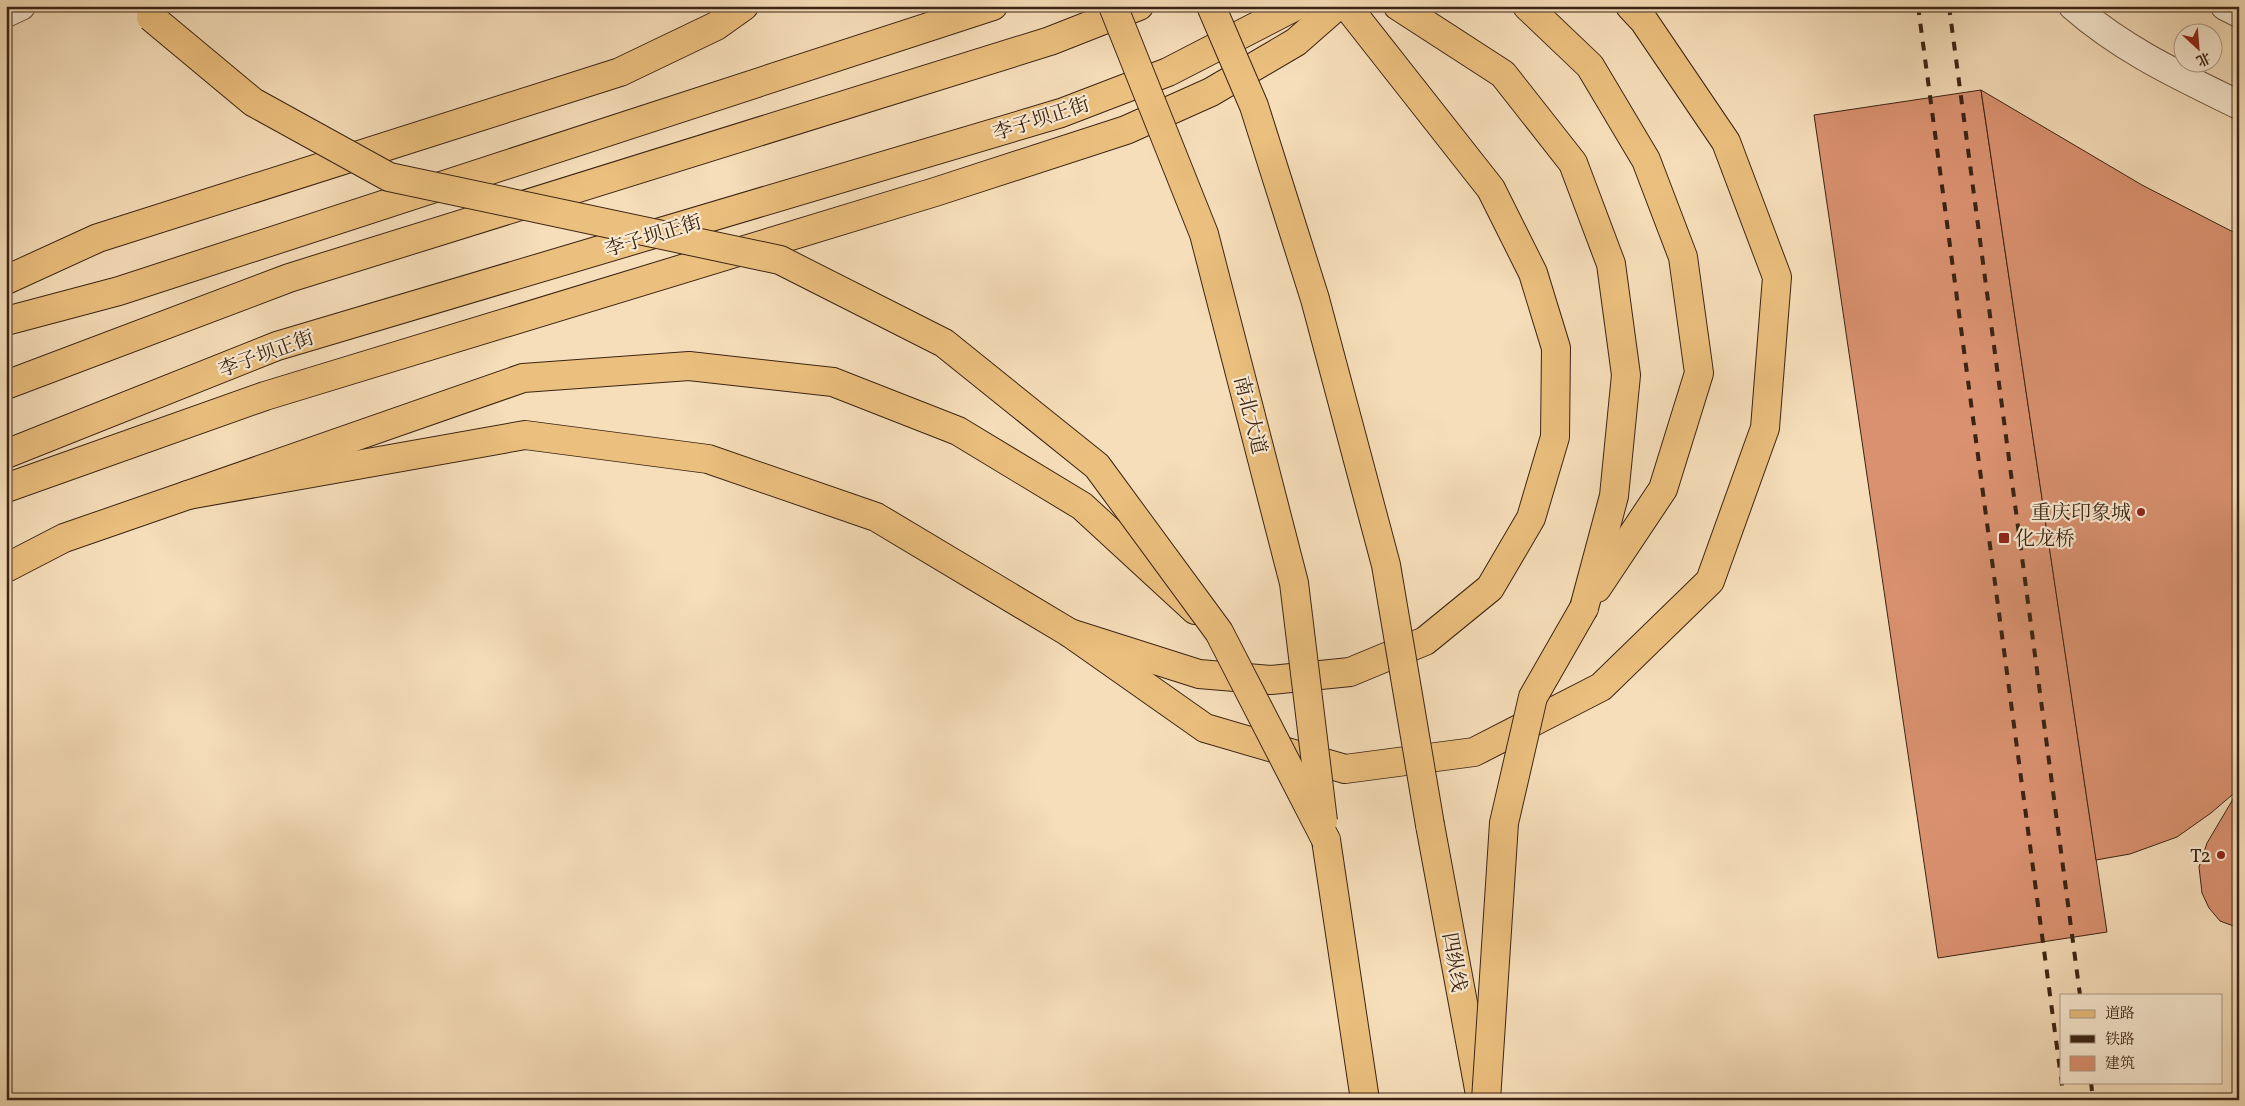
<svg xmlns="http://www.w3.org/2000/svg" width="2245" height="1106" viewBox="0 0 2245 1106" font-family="Vollkorn,'Noto Serif SC',serif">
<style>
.building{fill:#da9170;stroke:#3b2414}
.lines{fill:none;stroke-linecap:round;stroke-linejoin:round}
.minor-casing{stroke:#6a523e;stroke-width:30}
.major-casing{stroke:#3b2414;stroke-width:30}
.highway-casing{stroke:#3b2414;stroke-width:30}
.minor{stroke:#f9ead2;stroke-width:28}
.major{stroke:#ebbf7d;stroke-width:28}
.highway{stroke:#ebbf7d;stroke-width:28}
.rail{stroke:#3b2414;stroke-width:4;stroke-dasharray:9 9;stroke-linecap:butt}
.highway-bridge-casing{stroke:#3b2414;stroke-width:30;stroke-linecap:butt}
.highway-bridge{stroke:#ebbf7d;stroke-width:28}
.poi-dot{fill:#8f2418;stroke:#f9ead2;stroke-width:2}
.labels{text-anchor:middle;stroke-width:4.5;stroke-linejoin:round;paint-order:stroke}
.street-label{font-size:20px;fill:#3b2414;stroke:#f9ead2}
.poi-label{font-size:20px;fill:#3b2414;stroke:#f9ead2;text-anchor:end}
</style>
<rect width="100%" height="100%" fill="#f6deba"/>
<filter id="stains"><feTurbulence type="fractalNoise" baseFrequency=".004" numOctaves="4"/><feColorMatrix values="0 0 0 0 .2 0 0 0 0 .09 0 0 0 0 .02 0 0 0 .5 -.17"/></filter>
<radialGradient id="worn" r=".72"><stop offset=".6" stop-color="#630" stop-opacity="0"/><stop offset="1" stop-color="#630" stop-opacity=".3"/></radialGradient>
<!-- building -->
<g class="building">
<polygon points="1981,90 2107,932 1938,958 1814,115"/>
<polygon points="1981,90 2142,185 2239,235 2239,789 2211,813 2177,837 2130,854 2096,860"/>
<polygon points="2239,789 2239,928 2220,921 2209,908 2202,893 2199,867 2207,843"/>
</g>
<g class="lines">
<defs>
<g id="minor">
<path d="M2073 6C2123 50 2180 76 2239 105"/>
<polyline points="2225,6 2239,13"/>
<polyline points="6,13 21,6"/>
</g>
<g id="major">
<polyline points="6,385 289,278 1050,41 1139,6"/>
<polyline points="6,454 277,346 1061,113 1168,72 1296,6"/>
<polyline points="6,488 265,396 935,192 1126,130 1211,92 1296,42 1337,6"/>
<polyline points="6,568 64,538 188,495 525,435 708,459 876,517 1070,633 1205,728 1345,769 1474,752 1601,687 1710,581 1765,428 1777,277 1726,142 1644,21 1630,6"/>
</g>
<g id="highway">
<polyline points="1398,6 1503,74 1573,163 1611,264 1626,375 1614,496 1584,608"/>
<polyline points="1527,6 1590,66 1646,160 1683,257 1699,373 1663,489 1597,588"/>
<polyline points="6,280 98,238 620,72 716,26 744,6"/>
<polyline points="6,321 119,291 993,6"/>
<polyline points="188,495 523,378 689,366 833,382 958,431 1082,506 1195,610"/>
<polyline points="1070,633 1199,674 1271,680 1350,672 1425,641 1490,588 1531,518 1555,437 1556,348 1533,273 1491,189 1347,6"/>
<polyline points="1430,825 1481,1100"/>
<polyline points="1326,840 1365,1100"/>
</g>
</defs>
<!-- minor casing -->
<use href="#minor" class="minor-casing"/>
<!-- major casing -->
<use href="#major" class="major-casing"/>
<!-- highway casing -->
<use href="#highway" class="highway-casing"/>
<!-- minor -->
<use href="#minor" class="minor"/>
<!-- major -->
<use href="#major" class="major"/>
<!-- highway -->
<use href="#highway" class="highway"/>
<!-- rail -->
<g class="rail">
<polyline points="1918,6 2064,1100"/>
<polyline points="1949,6 2080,995"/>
<polyline points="2091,1082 2093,1100"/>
</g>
<defs>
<g id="highway-bridge">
<polyline points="1113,6 1204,234 1294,583 1323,821"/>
<polyline points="1211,6 1254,106 1315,299 1386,565 1430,825"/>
<polyline points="151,17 253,102 389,177 780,260 944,343 1097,466 1219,632 1326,840"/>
<polyline points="1486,1100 1504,823 1533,697 1584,608"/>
</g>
</defs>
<!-- highway-bridge casing -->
<use href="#highway-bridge" class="highway-bridge-casing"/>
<!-- highway-bridge -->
<use href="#highway-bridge" class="highway-bridge"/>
</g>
<!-- markers -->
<g class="poi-dot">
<circle cx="2141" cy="512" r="5"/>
<rect x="1998" y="532" width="12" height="12" rx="2.5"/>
<circle cx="2221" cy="855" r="5"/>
</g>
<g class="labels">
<!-- street labels -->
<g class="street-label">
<text transform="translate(1041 118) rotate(-18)" y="7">李子坝正街</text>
<text transform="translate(653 235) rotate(-17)" y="7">李子坝正街</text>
<text transform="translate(266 353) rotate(-20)" y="7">李子坝正街</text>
<text transform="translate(1251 415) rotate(76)" y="7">南北大道</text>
<text transform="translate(1455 962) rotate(80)" y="7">四纵线</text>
</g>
<!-- poi labels -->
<g class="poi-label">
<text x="2131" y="519">重庆印象城</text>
<text x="2015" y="545" text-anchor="start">化龙桥</text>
<text x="2211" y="862">T2</text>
</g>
</g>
<!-- margin -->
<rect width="2245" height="1106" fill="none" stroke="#f6deba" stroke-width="25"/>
<rect x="8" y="8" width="2230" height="1091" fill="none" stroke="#3b2414" stroke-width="2.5"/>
<rect x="12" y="12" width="2220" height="1081" fill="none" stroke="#3b2414"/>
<!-- legend -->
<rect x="2060" y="994" width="162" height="90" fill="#f9ead2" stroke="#ad9b86"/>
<rect x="2070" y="1010" width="25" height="8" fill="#ebbf7d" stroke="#ad9b86"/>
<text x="2105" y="1018" font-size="15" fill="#3b2414">道路</text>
<rect x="2070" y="1035" width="25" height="8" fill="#3b2414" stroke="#ad9b86"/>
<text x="2105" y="1044" font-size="15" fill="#3b2414">铁路</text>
<rect x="2070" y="1056" width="25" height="15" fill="#da9170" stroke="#ad9b86"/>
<text x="2105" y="1068" font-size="15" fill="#3b2414">建筑</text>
<!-- north arrow -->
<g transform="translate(2198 48) rotate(154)"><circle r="24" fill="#f9ead2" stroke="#ad9b86"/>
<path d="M0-4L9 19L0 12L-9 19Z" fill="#8f2418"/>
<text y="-8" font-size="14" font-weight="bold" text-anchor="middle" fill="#3b2414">北</text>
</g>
<rect width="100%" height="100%" filter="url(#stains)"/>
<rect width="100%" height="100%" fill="url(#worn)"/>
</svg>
